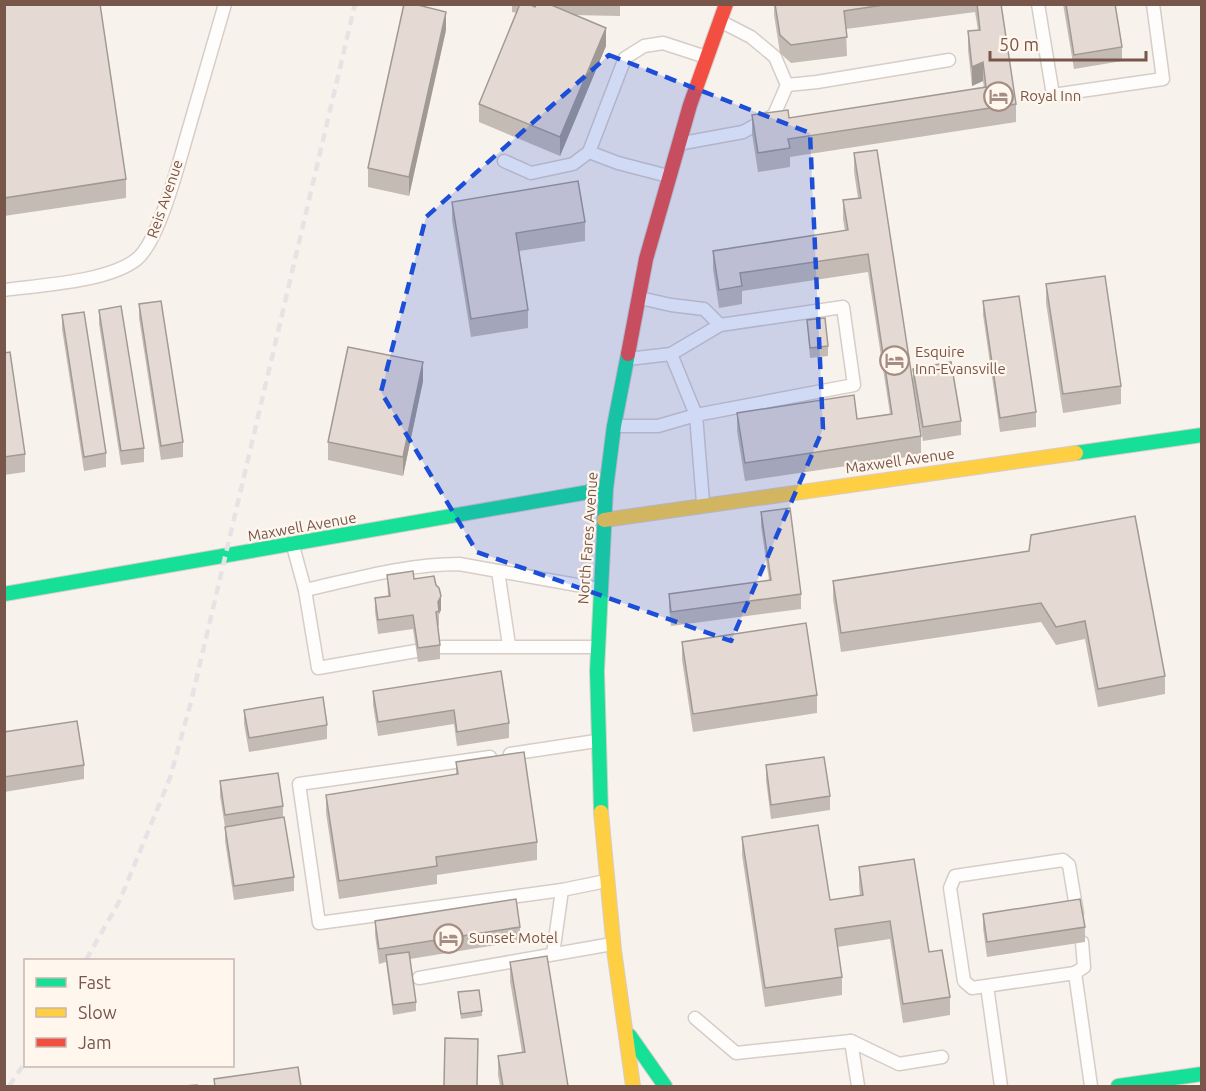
<svg xmlns="http://www.w3.org/2000/svg" width="1206" height="1091" viewBox="0 0 1206 1091" font-family="Ubuntu,sans-serif">
<style>
.lines{fill:none;stroke-linecap:round;stroke-linejoin:round}
.lane-casing{stroke:#d6cdc8;stroke-width:15}
.fast-casing{stroke:#d8cdc8;stroke-width:16}
.slow-casing{stroke:#d8cdc8;stroke-width:16}
.jam-casing{stroke:#d8cdc8;stroke-width:16}
.lane{stroke:#fefdfc;stroke-width:12}
.fast{stroke:#16e098;stroke-width:14}
.slow{stroke:#ffcf43;stroke-width:14}
.jam{stroke:#f24e42;stroke-width:14}
.rail{stroke:#e5e3e5;stroke-width:4.5;stroke-dasharray:9 6;stroke-linecap:butt}
.wall{fill:#c5bbb5}
.shaded-wall{fill:#a09994}
.building{fill:#e5dad3;stroke:#a09994;stroke-width:1.5}
.marked{fill:#1d4ed8;fill-opacity:0.2;stroke:#1d4ed8;stroke-width:4.5;stroke-dasharray:12 8;stroke-linejoin:round}
.labels{text-anchor:middle;stroke-width:4.5;stroke-linejoin:round;paint-order:stroke}
.poi-label{font-size:15px;fill:#78564a;stroke:#fff7ee;text-anchor:start}
.street-label{font-size:15px;fill:#78564a;stroke:#fff7ee}
</style>
<rect width="100%" height="100%" fill="#f8f2ec"/>
<g class="lines">
<defs>
<g id="lane">
<polyline points="1038,4 1053,95 1163,79 1153,4"/>
<polyline points="787,85 817,82 949,60"/>
<polyline points="683,143 743,132 774,115 787,85 775,57 751,37 720,21"/>
<polyline points="589,152 618,163 668,176"/>
<polyline points="504,161 531,173 573,164 589,152 625,58 644,46 663,43 706,57"/>
<path d="M4 290C41 285 108 282 137 259 160 240 180 158 189 128 201 87 213 46 225 4"/>
<polyline points="640,298 671,305 704,309 720,325"/>
<polyline points="628,359 671,354 720,325 843,307 854,385 696,415 703,503"/>
<polyline points="615,426 658,426 696,415 671,354"/>
<polyline points="293,546 305,590"/>
<polyline points="498,571 509,645"/>
<polyline points="439,647 596,647"/>
<path d="M416 651 318 668 305 590C355 579 407 564 459 564L599 589"/>
<polyline points="510,754 596,741"/>
<polyline points="490,757 299,784 319,923 562,890"/>
<polyline points="1077,913 1069,865 1063,860 955,876 950,888 964,981 972,988 1075,973 1091,1086"/>
<polyline points="553,954 562,890 606,881"/>
<polyline points="1075,973 1084,967 1082,942"/>
<polyline points="419,978 612,944"/>
<polyline points="987,986 1001,1086"/>
<polyline points="695,1018 736,1053 851,1041 858,1086"/>
<polyline points="851,1041 899,1064 942,1057"/>
</g>
<g id="fast">
<polyline points="1076,453 1202,435"/>
<polyline points="4,594 606,489"/>
<polyline points="601,812 597,671 606,489 614,426 628,354"/>
<polyline points="630,1036 665,1086"/>
<polyline points="1118,1086 1202,1074"/>
</g>
<g id="slow">
<polyline points="604,520 1076,453"/>
<polyline points="601,812 614,950 633,1086"/>
</g>
<polyline id="jam" points="628,354 646,259 690,105 726,4"/>
</defs>
<!-- lane casing -->
<use href="#lane" class="lane-casing"/>
<!-- fast casing -->
<use href="#fast" class="fast-casing"/>
<!-- slow casing -->
<use href="#slow" class="slow-casing"/>
<!-- jam casing -->
<use href="#jam" class="jam-casing"/>
<!-- lane -->
<use href="#lane" class="lane"/>
<!-- fast -->
<use href="#fast" class="fast"/>
<!-- slow -->
<use href="#slow" class="slow"/>
<!-- jam -->
<use href="#jam" class="jam"/>
<!-- rail -->
<g class="rail">
<polyline points="86,960 120,900 170,778 191,702 355,4"/>
<polyline points="9,1086 26,1061"/>
</g>
</g>
<!-- wall -->
<g class="wall">
<polygon points="4,4 126,179 126,198 4,216"/>
<polygon points="512,4 620,4 620,16 573,15 606,46 560,156 479,122 479,104 517,13 512,12"/>
<polygon points="774,4 1001,4 1016,104 1016,122 790,157 790,167 758,172 752,134 752,115 789,118 984,88 983,81 972,86 968,50 968,31 978,30 975,12 846,29 847,56 791,63 780,53 774,15"/>
<polygon points="1063,4 1115,4 1122,47 1122,61 1074,69"/>
<polygon points="446,30 409,196 368,187 368,168"/>
<polygon points="854,153 921,436 921,455 745,481 737,431 737,413 857,419 890,414 868,272 742,291 742,304 719,308 713,269 713,251 845,231 843,219 843,200 858,198 854,172"/>
<polygon points="452,202 585,222 585,241 519,251 528,310 528,328 471,337 452,220"/>
<polygon points="1046,284 1121,386 1121,404 1063,413 1046,303"/>
<polygon points="983,301 1036,412 1036,427 1000,432 983,315"/>
<polygon points="139,304 183,442 183,457 161,460 139,318"/>
<polygon points="99,310 144,448 144,462 121,465 99,324"/>
<polygon points="62,315 106,453 106,467 84,471 62,329"/>
<polygon points="807,320 828,346 828,356 810,358"/>
<polygon points="4,353 25,454 25,472 4,475"/>
<polygon points="913,369 961,421 961,435 923,441 913,383"/>
<polygon points="423,381 403,476 328,460 328,442"/>
<polygon points="761,512 801,594 801,609 671,626 669,608 669,594 769,580 761,526"/>
<polygon points="1029,551 1165,676 1165,694 1098,707 1085,639 1056,645 1041,622 841,652 833,599 833,581"/>
<polygon points="387,575 414,579 441,610 439,614 439,625 438,626 440,645 440,659 418,662 413,629 378,634 375,612 375,598 388,596"/>
<polygon points="682,642 817,695 817,713 693,732 682,660"/>
<polygon points="373,691 509,723 509,738 457,746 454,724 378,736 373,705"/>
<polygon points="244,710 327,725 327,739 249,752 244,724"/>
<polygon points="4,732 84,765 84,779 4,792"/>
<polygon points="456,762 537,842 537,860 437,875 437,884 339,899 326,813 326,795 456,775"/>
<polygon points="766,765 830,796 830,810 771,819 766,780"/>
<polygon points="220,781 283,806 283,818 294,877 294,891 234,900 225,841 225,827 220,796"/>
<polygon points="742,837 830,900 860,896 859,886 859,867 929,952 950,997 950,1015 903,1023 890,939 837,947 842,977 842,995 765,1007 742,855"/>
<polygon points="983,914 1085,927 1085,942 987,957 983,928"/>
<polygon points="375,921 520,927 520,941 410,959 416,1002 416,1011 393,1015 386,962 379,964 375,935"/>
<polygon points="510,962 568,1086 500,1086 498,1075 498,1056 522,1052 510,981"/>
<polygon points="458,992 482,1011 482,1016 461,1019"/>
</g>
<!-- shaded-wall -->
<g class="shaded-wall">
<polygon points="446,12 446,30 409,196 409,177"/>
<polygon points="606,28 606,46 560,156 560,137"/>
<polygon points="983,62 983,81 972,86 972,67"/>
<polygon points="423,362 423,381 403,476 403,457"/>
<polygon points="441,596 441,610 439,614 438,602"/>
</g>
<!-- building -->
<g class="building">
<polygon points="4,4 100,4 126,179 4,198"/>
<polygon points="404,4 414,4 446,12 409,177 368,168"/>
<polygon points="520,4 529,4 535,7 536,4 549,4 606,28 560,137 479,104"/>
<polygon points="775,4 890,4 844,11 847,37 791,45 780,35"/>
<polygon points="977,4 1001,4 1016,104 788,139 790,148 758,153 752,115 788,110 789,118 986,87 983,62 972,67 968,31 980,30"/>
<polygon points="1066,4 1115,4 1122,47 1074,55"/>
<polygon points="877,150 921,436 745,463 737,413 854,395 857,419 892,414 868,254 740,273 742,286 719,290 713,251 848,230 843,200 861,198 854,153"/>
<polygon points="578,181 585,222 516,233 528,310 471,319 452,202"/>
<polygon points="1105,276 1121,386 1063,394 1046,284"/>
<polygon points="1019,296 1036,412 1000,418 983,301"/>
<polygon points="161,301 183,442 161,446 139,304"/>
<polygon points="121,306 144,448 121,451 99,310"/>
<polygon points="84,312 106,453 84,457 62,315"/>
<polygon points="825,318 828,346 810,348 807,320"/>
<polygon points="348,347 423,362 403,457 328,442"/>
<polygon points="10,352 25,454 4,457 4,353"/>
<polygon points="951,362 961,421 923,427 913,369"/>
<polygon points="790,508 801,594 671,612 669,594 771,580 761,512"/>
<polygon points="1135,516 1165,676 1098,689 1085,621 1056,627 1041,603 841,633 833,581 1029,551 1031,535"/>
<polygon points="413,571 414,579 434,576 436,585 439,588 441,596 438,602 439,611 436,612 440,645 418,648 413,615 378,620 375,598 390,596 387,575"/>
<polygon points="806,623 817,695 693,714 682,642"/>
<polygon points="501,671 509,723 457,732 454,710 378,722 373,691"/>
<polygon points="323,697 327,725 249,738 244,710"/>
<polygon points="77,721 84,765 4,777 4,732"/>
<polygon points="524,752 537,842 436,857 437,866 339,881 326,795 458,774 456,762"/>
<polygon points="824,757 830,796 771,805 766,765"/>
<polygon points="278,773 283,806 225,815 220,781"/>
<polygon points="284,817 294,877 234,886 225,827"/>
<polygon points="818,825 830,900 863,895 859,867 914,859 929,952 942,950 950,997 903,1004 890,921 835,929 842,977 765,988 742,837"/>
<polygon points="516,899 520,927 379,949 375,921"/>
<polygon points="1080,899 1085,927 987,942 983,914"/>
<polygon points="409,952 416,1002 393,1005 386,955"/>
<polygon points="547,956 568,1086 503,1086 498,1056 525,1052 510,962"/>
<polygon points="479,990 482,1011 461,1014 458,992"/>
<polygon points="445,1038 478,1039 477,1086 444,1086"/>
<polygon points="298,1067 301,1086 215,1086 214,1079"/>
<polygon points="197,1085 197,1086 184,1086"/>
</g>
<!-- marked area -->
<path class="marked" d="M609 55 810 133 823 429 731 641 477 552 381 392 426 217Z"/>
<!-- icons -->
<defs>
<symbol id="hotel-ring" viewBox="-11 -11 22 22"><circle r="9.5" fill="#fff7ee" stroke="#a58d83" stroke-width="1.5"/><path d="M-6-4.5h1.5V1H6V5H4.5V3h-9V5H-6ZM-4 0a1.8 1.8 0 1 1 3.6 0ZM.5 0V-2.5h3Q6-2.5 6 0Z" fill="#a58d83"/></symbol>
</defs>
<g fill-rule="evenodd">
<use href="#hotel-ring" x="982" y="80" width="33" height="33"/>
<use href="#hotel-ring" x="878" y="344" width="33" height="33"/>
<use href="#hotel-ring" x="432" y="922" width="33" height="33"/>
</g>
<g class="labels">
<!-- poi labels -->
<g class="poi-label">
<text x="1020" y="101">Royal Inn</text>
<text x="915" y="357">Esquire<tspan x="915" dy="17">Inn-Evansville</tspan></text>
<text x="469" y="943">Sunset Motel</text>
</g>
<!-- street labels -->
<g class="street-label">
<text transform="translate(165 199) rotate(-71)" y="5">Reis Avenue</text>
<text transform="translate(900 461) rotate(-8)" y="5">Maxwell Avenue</text>
<text transform="translate(302 527) rotate(-10)" y="5">Maxwell Avenue</text>
<text transform="translate(588 538) rotate(-86)" y="5">North Fares Avenue</text>
</g>
</g>
<!-- border -->
<rect width="1206" height="1091" fill="none" stroke="#78564a" stroke-width="12"/>
<!-- legend -->
<rect x="24" y="959" width="210" height="108" fill="#fff7ee" stroke="#c9b7ac" stroke-width="1.5"/>
<rect x="36" y="978" width="30" height="9" fill="#16e098" stroke="#c9b7ac" stroke-width="1.5"/>
<text x="78" y="989" font-size="18" fill="#78564a">Fast</text>
<rect x="36" y="1008" width="30" height="9" fill="#ffcf43" stroke="#c9b7ac" stroke-width="1.5"/>
<text x="78" y="1019" font-size="18" fill="#78564a">Slow</text>
<rect x="36" y="1038" width="30" height="9" fill="#f24e42" stroke="#c9b7ac" stroke-width="1.5"/>
<text x="78" y="1049" font-size="18" fill="#78564a">Jam</text>
<!-- scale -->
<path d="M990 51v9h156v-9" fill="none" stroke="#78564a" stroke-width="3"/>
<text x="999" y="51" font-size="18" fill="#78564a" stroke="#fff7ee" stroke-width="4.5" paint-order="stroke">50 m</text>
</svg>
